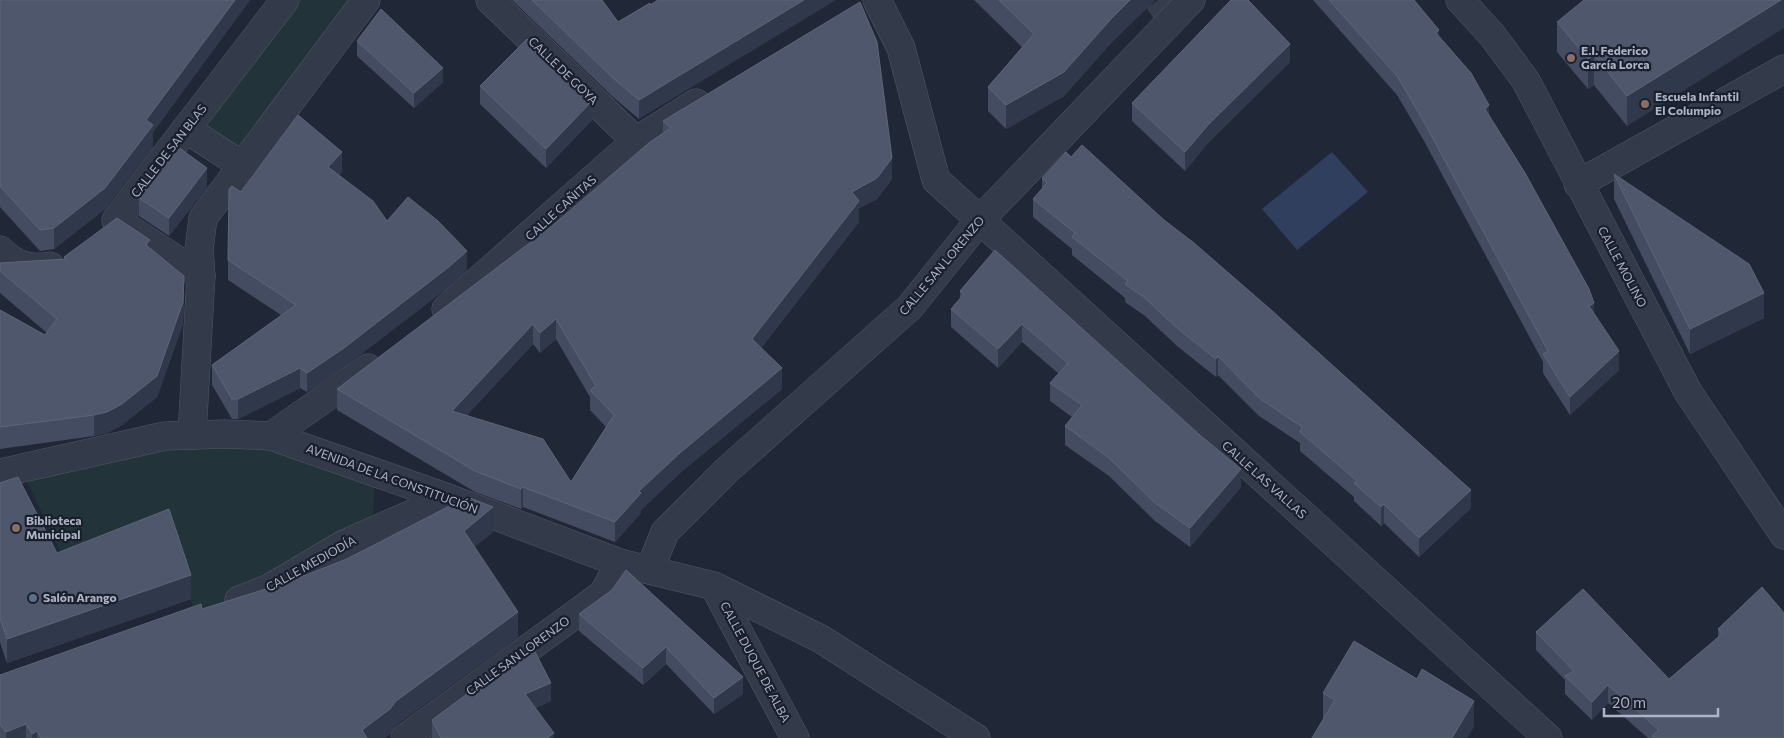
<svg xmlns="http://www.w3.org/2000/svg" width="1784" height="738" viewBox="0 0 1784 738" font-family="Commissioner,sans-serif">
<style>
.green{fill:#223439}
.water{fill:#313f5e}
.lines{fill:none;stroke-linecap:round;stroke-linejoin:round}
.minor-tunnel{stroke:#353d4d;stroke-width:28;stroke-dasharray:28 14;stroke-linecap:butt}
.minor-casing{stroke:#515766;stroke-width:29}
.minor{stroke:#333a49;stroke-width:28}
.wall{fill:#434c60;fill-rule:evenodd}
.shaded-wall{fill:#30394b}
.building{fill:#4e576b;stroke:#5d6679;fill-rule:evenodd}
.education-dot{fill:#8d6e63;stroke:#191f2d;stroke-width:2}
.service-dot{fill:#5c6f8a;stroke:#191f2d;stroke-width:2}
.labels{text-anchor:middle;stroke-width:4.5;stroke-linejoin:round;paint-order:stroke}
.poi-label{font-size:12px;font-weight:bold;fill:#adb4c5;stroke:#191f2d;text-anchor:start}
.street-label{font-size:12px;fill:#adb4c5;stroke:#191f2d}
</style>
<rect width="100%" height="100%" fill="#202838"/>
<!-- green -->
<g class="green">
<polygon points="285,0 362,0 243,166 186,129"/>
<polygon points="224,434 375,473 372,532 268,589 196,615 168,533 70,572 21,468"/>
</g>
<!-- water -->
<polygon class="water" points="1332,152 1368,192 1297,250 1262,209"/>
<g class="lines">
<!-- minor-tunnel -->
<polyline class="minor-tunnel" points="1158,0 1171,19"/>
<defs>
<g id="minor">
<polyline points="490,0 636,141"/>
<polyline points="877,0 901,48 936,180 1548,738"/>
<polyline points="1460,0 1492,35 1526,81 1688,392 1784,535"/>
<polyline points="186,129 243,166"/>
<polyline points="1578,184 1784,69"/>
<path d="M0 250C15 265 28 270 50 266"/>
<polyline points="201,276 116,220 285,0"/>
<polyline points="446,309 636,141 696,103"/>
<polyline points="192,435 201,276 199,249 203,218 366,0"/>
<polyline points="271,436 368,368"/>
<polyline points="0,473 165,436 224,434 271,436 448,498 620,563 714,586 821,639 976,738"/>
<polyline points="650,569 665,532 727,470 910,307 979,221 1191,0"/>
<polyline points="714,586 795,738"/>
<polyline points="239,600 268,589 344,544 448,498"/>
<polyline points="405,738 603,594 620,563"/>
</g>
</defs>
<!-- minor casing -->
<use href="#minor" class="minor-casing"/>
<!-- minor -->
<use href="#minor" class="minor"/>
</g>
<!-- wall -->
<g class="wall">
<polygon points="0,0 250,0 153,132 153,147 105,209 54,249 40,251 0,207"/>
<polygon points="512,0 602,0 618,22 650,3 639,119 613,97"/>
<polygon points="974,0 1155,0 1111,43 1064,96 1006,129 988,111 988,87 1022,47"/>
<polygon points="1313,0 1414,0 1439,37 1489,116 1594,314 1619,370 1570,415 1543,373 1543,362 1424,141 1397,95"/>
<polygon points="1784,0 1627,126 1594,85 1588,89 1557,52 1557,22"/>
<polygon points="357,41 443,82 414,108 357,56"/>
<polygon points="1290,62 1208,143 1185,171 1132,121 1132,103"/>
<polygon points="480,86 592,120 546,168 480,104"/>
<path d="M663 121 892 179 877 199 859 208V222L761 348 782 389 681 472 641 510V513L615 542 523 507 521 509 475 492 337 410V389L552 226 663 133ZM556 339 590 397V410L606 427 571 482 467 415 533 344 540 353Z"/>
<polygon points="342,171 339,175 387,221 467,271 450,286 344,367 307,392 300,388 238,419 232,419 212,385 212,365 281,315 228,280 228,260 241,192"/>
<polygon points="1614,174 1764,318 1690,354 1614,199"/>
<polygon points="1042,178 1471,508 1419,557 1384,523 1381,526 1354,501 1354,497 1300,451 1300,443 1259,416 1218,375 1216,377 1177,346 1145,316 1125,302 1125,298 1072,255 1072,249 1033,217 1033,199 1042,190"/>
<polygon points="207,187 169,236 139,216 139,198"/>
<polygon points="150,248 184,297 183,324 157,397 122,425 107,433 94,436 0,449 0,310 45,335 47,333 0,293 0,263 64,259 64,257"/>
<polygon points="995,250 1241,487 1190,547 1155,521 1109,476 1065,445 1065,426 1072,417 1050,401 1050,383 1059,374 1022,342 998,368 951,327 951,309 960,299 960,291"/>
<polygon points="0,483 57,553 191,599 7,663 0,642"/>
<polygon points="493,532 474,547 518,637 396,725 390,734 385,738 0,738 0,675 202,609"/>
<polygon points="1762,587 1784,738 1648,738 1608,703 1592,720 1565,694 1565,680 1536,650 1536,632 1669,679 1718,637 1718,629"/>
<polygon points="612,590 743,694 714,714 666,664 643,685 579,631 579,614"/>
<polygon points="1323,693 1474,726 1467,738 1312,738 1323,719"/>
<polygon points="551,701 535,708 554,738 432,738 432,720"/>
</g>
<!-- shaded-wall -->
<g class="shaded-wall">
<polygon points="235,0 250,0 153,132 153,147 105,209 54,249 54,228 146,120"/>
<polygon points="804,0 836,0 639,119 639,100"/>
<polygon points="1130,0 1155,0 1111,43 1064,96 1006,129 1006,105 1111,19"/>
<polygon points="1781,0 1784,0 1784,28 1627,126 1627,96"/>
<polygon points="1439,30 1439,49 1436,33"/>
<polygon points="1290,44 1290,62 1208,143 1185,171 1185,152 1208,125"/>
<polygon points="1594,55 1594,85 1588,89 1588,59"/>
<polygon points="443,68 443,82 414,108 414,93"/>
<polygon points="592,101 592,120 546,168 546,149"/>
<polygon points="1489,105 1489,123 1485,109"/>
<polygon points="342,152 342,171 328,187 328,167"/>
<polygon points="892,158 892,179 877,199 859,208 859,222 752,359 752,339 852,192"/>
<polygon points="207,168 207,187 169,236 169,218"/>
<polygon points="150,240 150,261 146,245"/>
<polygon points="467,251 467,271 450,286 344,367 307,392 307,373"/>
<polygon points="184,276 184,297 183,324 157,397 122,425 107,433 94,436 94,415"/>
<polygon points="1764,293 1764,318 1690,354 1690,329"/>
<polygon points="1594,303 1594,321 1589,306"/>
<polygon points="556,319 556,339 540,353 540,333"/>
<polygon points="533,324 533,344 452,431 452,411"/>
<polygon points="1022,324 1022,342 998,368 998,349"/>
<polygon points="1619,351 1619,370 1570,415 1570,397"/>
<polygon points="1218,356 1218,375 1216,377 1216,359"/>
<polygon points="300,368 300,388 238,419 238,399"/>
<polygon points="782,368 782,389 681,472 641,510 641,513 615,542 615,522 639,491 681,452"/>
<polygon points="1241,469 1241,487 1190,547 1190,528"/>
<polygon points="523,487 523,507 521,509 521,489"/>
<polygon points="1471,490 1471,508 1419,557 1419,538"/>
<polygon points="1384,504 1384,523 1381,526 1381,507"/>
<polygon points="493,507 493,532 464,555 464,531"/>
<polygon points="191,575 191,599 7,663 7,639"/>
<polygon points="518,612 518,637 396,725 390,734 385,738 362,738 362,730 396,701"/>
<polygon points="666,647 666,664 643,685 643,668"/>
<polygon points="743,677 743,694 714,714 714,698"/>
<polygon points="551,683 551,701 525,713 525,694"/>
<polygon points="1608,685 1608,703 1592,720 1592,702"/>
<polygon points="1474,701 1474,726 1467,738 1452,738"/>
<polygon points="26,724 26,738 6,738 6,732"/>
<polygon points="37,731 37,738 32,738 32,734"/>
<polygon points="554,733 554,738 547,738"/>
</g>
<!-- building -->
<g class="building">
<polygon points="0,0 235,0 146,120 153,125 105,188 54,228 40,230 0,186"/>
<polygon points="532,0 602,0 618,22 650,3 650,5 658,0 804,0 639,100 613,78"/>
<polygon points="999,0 1130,0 1111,19 1064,72 1006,105 988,87 1034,34"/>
<polygon points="1231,0 1248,0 1290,44 1208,125 1185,152 1132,103"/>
<polygon points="1329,0 1414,0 1439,30 1436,33 1471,73 1489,105 1485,109 1525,173 1589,289 1594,303 1589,306 1619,351 1570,397 1543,354 1548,351 1424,122 1397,76"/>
<polygon points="1584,0 1781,0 1627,96 1594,55 1588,59 1557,22"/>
<path d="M860 2 877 42 892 158 877 178 852 192 859 201 752 339 782 368 681 452 639 491 641 493 615 522 523 487 521 489 475 471 337 389 552 226 650 142 671 128 663 121ZM556 319 596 386 590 390 614 415 571 482 543 439 452 411 533 324 540 333Z"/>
<polygon points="381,9 443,68 414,93 357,41"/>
<polygon points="527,39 592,101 546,149 480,86"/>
<polygon points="298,115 342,152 328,167 373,201 387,221 408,197 438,221 467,251 450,266 344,348 307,373 300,368 238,399 232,399 212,365 296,305 228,260 229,189 232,186 241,192"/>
<polygon points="1082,145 1164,220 1194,243 1270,309 1471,490 1419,538 1384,504 1381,507 1354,483 1357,481 1300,432 1302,427 1259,398 1218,356 1216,359 1177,328 1145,298 1125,284 1128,281 1072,237 1075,233 1033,199 1047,183 1042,178 1066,152 1071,157"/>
<polygon points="178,147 207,168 169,218 139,198"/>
<polygon points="1614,174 1749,264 1764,293 1690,329"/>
<polygon points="117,218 150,240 146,245 184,276 183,302 157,376 122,404 107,412 94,415 0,427 0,310 45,335 57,319 0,271 0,263 66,259 64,257"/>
<polygon points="995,250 1201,436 1241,469 1190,528 1155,503 1109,458 1065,426 1082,405 1050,383 1068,363 1022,324 998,349 951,309 964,294 960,291"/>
<polygon points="18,477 57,553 169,509 191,575 7,639 0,618 0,483"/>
<polygon points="467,497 493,507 464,531 518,612 396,701 390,709 362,730 367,738 41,738 37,731 32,734 26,724 6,732 0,725 0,675 201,604 202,609 288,582 347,559"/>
<polygon points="626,570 743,677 714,698 666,647 643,668 579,614 612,590"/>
<polygon points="1762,587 1784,613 1784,738 1653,738 1652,736 1659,730 1608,685 1592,702 1565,676 1574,671 1536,632 1583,589 1669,679 1722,634 1718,629"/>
<polygon points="1354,641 1417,679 1422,669 1474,701 1452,738 1312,738 1335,700 1323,693"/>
<polygon points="532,646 551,683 525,694 554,733 547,738 441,738 432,720"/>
</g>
<!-- markers -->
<g class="education-dot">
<circle cx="1571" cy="58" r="5"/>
<circle cx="1645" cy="104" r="5"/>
<circle cx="16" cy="528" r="5"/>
</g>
<circle class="service-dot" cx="33" cy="598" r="5"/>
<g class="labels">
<!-- poi labels -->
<g class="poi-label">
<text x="1581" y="55">E.I. Federico<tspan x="1581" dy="14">García Lorca</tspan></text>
<text x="1655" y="101">Escuela Infantil<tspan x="1655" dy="14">El Columpio</tspan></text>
<text x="26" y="525">Biblioteca<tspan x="26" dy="14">Municipal</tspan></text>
<text x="43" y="602">Salón Arango</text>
</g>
<!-- street labels -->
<g class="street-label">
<text transform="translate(563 71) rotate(44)" y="4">CALLE DE GOYA</text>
<text transform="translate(169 151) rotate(-52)" y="4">CALLE DE SAN BLAS</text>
<text transform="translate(561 208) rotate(-42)" y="4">CALLE CAÑITAS</text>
<text transform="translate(942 266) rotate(-50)" y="4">CALLE SAN LORENZO</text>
<text transform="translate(1622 267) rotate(62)" y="4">CALLE MOLINO</text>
<text transform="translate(392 479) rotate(20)" y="4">AVENIDA DE LA CONSTITUCIÓN</text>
<text transform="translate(1264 480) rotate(42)" y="4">CALLE LAS VALLAS</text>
<text transform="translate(311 564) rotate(-29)" y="4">CALLE MEDIODÍA</text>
<text transform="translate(518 656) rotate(-36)" y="4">CALLE SAN LORENZO</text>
<text transform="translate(755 662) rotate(62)" y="4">CALLE DUQUE DE ALBA</text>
</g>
</g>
<!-- scale -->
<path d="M1604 708v8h114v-8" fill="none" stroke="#adb4c5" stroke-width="2.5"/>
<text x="1612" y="708" font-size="15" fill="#adb4c5" stroke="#191f2d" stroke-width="4" paint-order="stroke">20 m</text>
</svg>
